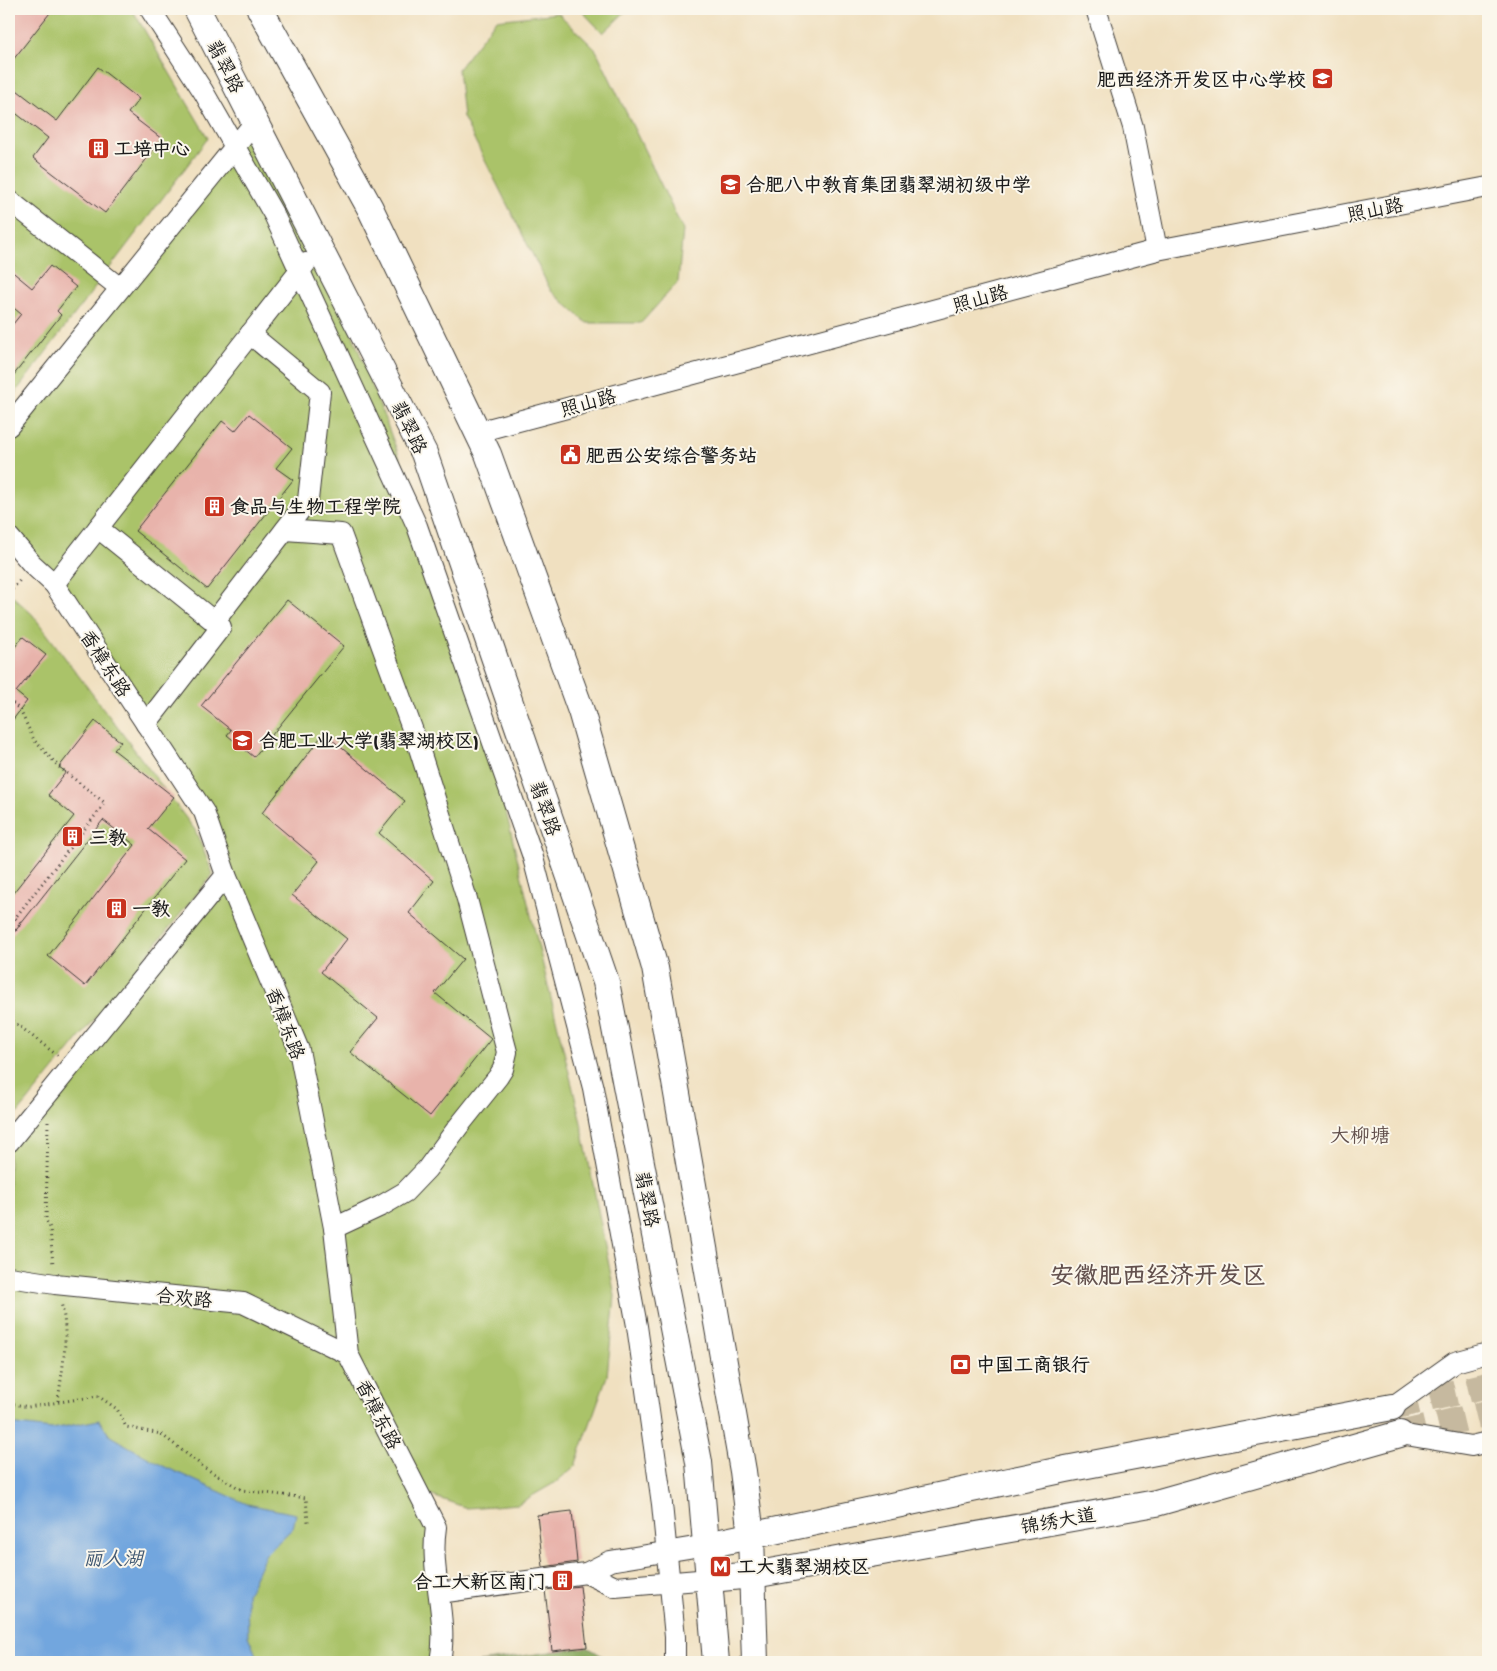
<svg xmlns="http://www.w3.org/2000/svg" width="1497" height="1671" viewBox="0 0 1497 1671" font-family="'Gochi Hand','LXGW WenKai TC',sans-serif">
<style>
.green{fill:#aac369;stroke:#637042}
.forest{fill:#87a95d;stroke:#52623c}
.water{fill:#72a6de;stroke:#47617d}
.building{fill:#e8b3ab}
.lines{fill:none;stroke-linecap:round;stroke-linejoin:round}
.major-tunnel{stroke:#c6b99f;stroke-width:26;stroke-dasharray:26 13;stroke-linecap:butt}
.minor-casing{stroke:#3c3935;stroke-width:22}
.major-casing{stroke:#3c3935;stroke-width:28}
.path{stroke:#3c3935;stroke-width:3;stroke-dasharray:1 4;stroke-linecap:butt}
.minor{stroke:#fff;stroke-width:20}
.major{stroke:#fff;stroke-width:26}
.labels{text-anchor:middle;stroke-width:4;stroke-linejoin:round;paint-order:stroke}
.street-label{font-size:19px;fill:#1c1c1c;stroke:#fbf7ec}
.poi-label{font-size:19px;font-weight:bold;fill:#1c1c1c;stroke:#fbf7ec;text-anchor:start}
.neighbourhood-label{font-size:20px;fill:#63514e;stroke:#fbf7ec}
.water-label{font-size:20px;font-style:italic;fill:#435a73;stroke:#fbf7ec}
.district-label{font-size:24px;font-weight:bold;fill:#63514e;stroke:#fbf7ec}
</style>
<rect width="100%" height="100%" fill="#fbf7ec"/>
<filter id="ink" filterUnits="userSpaceOnUse"><feTurbulence type="fractalNoise" baseFrequency=".02" numOctaves="2"/><feDisplacementMap in="SourceGraphic" scale="10" xChannelSelector="R" yChannelSelector="G"/><feConvolveMatrix kernelMatrix="1 2 1 2 8 2 1 2 1" color-interpolation-filters="sRGB"/></filter>
<filter id="wash" filterUnits="userSpaceOnUse"><feTurbulence type="fractalNoise" baseFrequency=".0096" numOctaves="4" result="noise"/><feDisplacementMap in="SourceGraphic" scale="20" xChannelSelector="R" yChannelSelector="G"/><feGaussianBlur stdDeviation="1.12" result="paint"/><feColorMatrix in="noise" values="0 0 0 0 0 0 0 0 0 0 0 0 0 0 0 0 0 1.4 0 .05"/><feComposite in="paint" operator="in"/></filter>
<g filter="url(#wash)">
<rect width="100%" height="100%" fill="#f0e0c0"/>
<!-- green -->
<g class="green">
<polygon points="9,9 132,9 208,138 9,401"/>
<polygon points="580,9 628,9 603,33"/>
<polygon points="558,13 596,50 683,230 678,282 641,323 587,323 551,291 463,117 458,69 496,20"/>
<polygon points="255,122 319,247 414,495 491,750 580,1118 615,1296 607,1376 575,1466 556,1482 518,1504 467,1508 418,1491 434,1542 440,1662 9,1662 9,1142 226,875 204,812 54,582 9,535 9,426"/>
<polygon points="9,593 32,614 195,830 213,874 9,1124"/>
</g>
<!-- forest -->
<polygon class="forest" points="587,1647 613,1662 479,1662"/>
<!-- water -->
<polygon class="water" points="99,1420 110,1436 163,1466 247,1504 296,1514 293,1528 265,1555 247,1595 248,1636 259,1662 9,1662 9,1424 52,1429"/>
<g id="blocks">
<!-- building -->
<g class="building">
<polygon points="9,9 53,9 9,65"/>
<polygon points="98,67 139,99 128,113 162,139 105,213 33,158 48,138 9,108 9,84 57,121"/>
<polygon points="50,266 76,287 57,311 61,315 9,381 9,329 21,314 9,304 9,269 32,288"/>
<polygon points="249,414 292,448 276,468 293,480 207,589 135,531 222,421 235,431"/>
<polygon points="287,600 344,646 254,757 227,735 231,730 201,706"/>
<polygon points="23,637 46,655 16,692 27,701 9,725 9,654"/>
<polygon points="95,721 121,742 114,750 174,797 148,829 185,859 85,986 48,956 135,845 103,820 9,939 9,898 74,816 48,795 66,772 59,767"/>
<polygon points="324,733 405,801 379,833 434,881 409,913 463,959 435,993 491,1039 430,1116 350,1052 378,1018 321,972 347,939 292,895 319,861 262,813"/>
<polygon points="572,1511 577,1562 543,1567 537,1515"/>
<polygon points="580,1586 587,1647 552,1651 545,1590"/>
</g>
</g>
</g>
<g filter="url(#ink)">
<use href="#blocks" fill-opacity="0" stroke="#3c3935" stroke-width="1"/>
<g class="lines">
<!-- major-tunnel -->
<g class="major-tunnel">
<polyline points="1392,1407 1488,1385"/>
<polyline points="1400,1434 1488,1413"/>
</g>
<defs>
<g id="minor">
<polyline points="150,9 203,91 274,215 417,526 532,854 593,1088 637,1326 662,1504 675,1637 675,1662"/>
<polyline points="1096,9 1133,127 1157,250"/>
<polyline points="9,200 120,288"/>
<polyline points="9,426 255,122"/>
<polyline points="477,432 1157,250 1488,187"/>
<polyline points="98,528 221,627 146,724"/>
<polyline points="285,530 341,534 418,745 467,899 507,1052 503,1069 498,1077 458,1127 427,1169 405,1192 381,1206 334,1228"/>
<path d="M9 537 32 564 54 584 204 812 226 875 299 1050 334 1228 348 1354 436 1527C429 1572 449 1618 440 1662"/>
<polyline points="54,584 306,263"/>
<polyline points="214,622 308,500 320,392 250,334"/>
<polyline points="9,1142 226,875"/>
<polyline points="9,1277 55,1284 243,1303 348,1354"/>
<polyline points="1392,1407 1455,1362 1488,1353"/>
<polyline points="1400,1434 1471,1446 1488,1442"/>
<polyline points="586,1573 615,1587 710,1579"/>
<polyline points="439,1593 586,1573 610,1561 707,1545"/>
</g>
<g id="major">
<polyline points="197,9 424,453 606,982 699,1462 716,1662"/>
<polyline points="260,9 370,208 488,454 581,711 655,968 743,1471 751,1535 755,1662"/>
<polyline points="707,1545 1066,1469 1392,1407"/>
<polyline points="710,1579 753,1575 1156,1503 1400,1434"/>
</g>
</defs>
<!-- minor casing -->
<use href="#minor" class="minor-casing"/>
<!-- major casing -->
<use href="#major" class="major-casing"/>
<!-- path -->
<g class="path">
<polyline points="9,593 21,579"/>
<polyline points="9,700 20,710 34,740 59,767 105,803 15,918 21,923 9,939"/>
<polyline points="9,1018 58,1056"/>
<polyline points="48,1122 46,1219 50,1228 53,1265"/>
<path d="M58 1401C62 1370 70 1334 61 1303"/>
<polyline points="9,1403 28,1407 98,1396 117,1409 126,1427 161,1434 205,1468 242,1490 306,1498 308,1522"/>
</g>
<!-- minor -->
<use href="#minor" class="minor"/>
<!-- major -->
<use href="#major" class="major"/>
</g>
</g>
<!-- icons -->
<defs>
<symbol id="school-square" viewBox="-11 -11 22 22"><rect x="-9" y="-9" width="18" height="18" rx="4" fill="#c8321e" stroke="#fbf7ec"/><path d="M0-5L7-2L0 1L-7-2ZM-4 1L0 2.5L4 1V4Q0 6-4 4Z" fill="#fff"/></symbol>
<symbol id="building-square" viewBox="-11 -11 22 22"><rect x="-9" y="-9" width="18" height="18" rx="4" fill="#c8321e" stroke="#fbf7ec"/><path d="M-4-6H4V6H1V3H-1V6H-4ZM-2.5-4.3h1.7v1.8h-1.7ZM.8-4.3h1.7v1.8H.8ZM-2.5-1h1.7V.8h-1.7ZM.8-1h1.7V.8H.8Z" fill="#fff"/></symbol>
<symbol id="civic-square" viewBox="-11 -11 22 22"><rect x="-9" y="-9" width="18" height="18" rx="4" fill="#c8321e" stroke="#fbf7ec"/><path d="M-.6-6.5H3V-4.5H.6V-3L4-1V1h2V6H-6V1h2V-1L-.6-3ZM-1.2 2.5V6h2.4V2.5Z" fill="#fff"/></symbol>
<symbol id="university-square" viewBox="-11 -11 22 22"><rect x="-9" y="-9" width="18" height="18" rx="4" fill="#c8321e" stroke="#fbf7ec"/><path d="M0-5L7-2L0 1L-7-2ZM-4 1L0 2.5L4 1V4Q0 6-4 4Z" fill="#fff"/></symbol>
<symbol id="bank-square" viewBox="-11 -11 22 22"><rect x="-9" y="-9" width="18" height="18" rx="4" fill="#c8321e" stroke="#fbf7ec"/><path d="M-6-4H6V4H-6ZM0-2.3a2.3 2.3 0 1 0 0 4.6a2.3 2.3 0 1 0 0-4.6Z" fill="#fff"/></symbol>
<symbol id="metro-square" viewBox="-11 -11 22 22"><rect x="-9" y="-9" width="18" height="18" rx="4" fill="#c8321e" stroke="#fbf7ec"/><path d="M-5.5 5V-5H-3L0 0L3-5H5.5V5H3V-.5L0 4L-3-.5V5Z" fill="#fff"/></symbol>
</defs>
<g fill-rule="evenodd">
<use href="#school-square" x="1310" y="66" width="25" height="25"/>
<use href="#building-square" x="86" y="136" width="25" height="25"/>
<use href="#school-square" x="718" y="172" width="25" height="25"/>
<use href="#civic-square" x="558" y="442" width="25" height="25"/>
<use href="#building-square" x="202" y="494" width="25" height="25"/>
<use href="#university-square" x="230" y="728" width="25" height="25"/>
<use href="#building-square" x="60" y="824" width="25" height="25"/>
<use href="#building-square" x="104" y="896" width="25" height="25"/>
<use href="#bank-square" x="948" y="1352" width="25" height="25"/>
<use href="#metro-square" x="708" y="1554" width="25" height="25"/>
<use href="#building-square" x="550" y="1568" width="25" height="25"/>
</g>
<g class="labels">
<!-- street labels -->
<g class="street-label">
<text transform="translate(226 66) rotate(63)" y="7">翡翠路</text>
<text transform="translate(1375 209) rotate(-11)" y="7">照山路</text>
<text transform="translate(980 298) rotate(-15)" y="7">照山路</text>
<text transform="translate(588 402) rotate(-15)" y="7">照山路</text>
<text transform="translate(410 427) rotate(64)" y="7">翡翠路</text>
<text transform="translate(106 663) rotate(57)" y="7">香樟东路</text>
<text transform="translate(546 808) rotate(71)" y="7">翡翠路</text>
<text transform="translate(286 1023) rotate(69)" y="7">香樟东路</text>
<text transform="translate(648 1199) rotate(79)" y="7">翡翠路</text>
<text transform="translate(184 1297) rotate(6)" y="7">合欢路</text>
<text transform="translate(379 1414) rotate(63)" y="7">香樟东路</text>
<text transform="translate(1058 1520) rotate(-10)" y="7">锦绣大道</text>
</g>
<!-- poi labels -->
<g class="poi-label">
<text x="1306" y="86" text-anchor="end">肥西经济开发区中心学校</text>
<text x="114" y="155">工培中心</text>
<text x="746" y="191">合肥八中教育集团翡翠湖初级中学</text>
<text x="586" y="462">肥西公安综合警务站</text>
<text x="230" y="513">食品与生物工程学院</text>
<text x="259" y="747">合肥工业大学(翡翠湖校区)</text>
<text x="89" y="844">三教</text>
<text x="132" y="915">一教</text>
<text x="976" y="1371">中国工商银行</text>
<text x="737" y="1573">工大翡翠湖校区</text>
<text x="546" y="1588" text-anchor="end">合工大新区南门</text>
</g>
<!-- neighbourhood labels -->
<g class="neighbourhood-label">
<text x="1360" y="1142">大柳塘</text>
</g>
<!-- water labels -->
<g class="water-label">
<text x="113" y="1565">丽人湖</text>
</g>
<!-- district labels -->
<g class="district-label">
<text x="1158" y="1283">安徽肥西经济开发区</text>
</g>
</g>
<!-- margin -->
<rect width="1497" height="1671" fill="none" stroke="#fbf7ec" stroke-width="30"/>
</svg>
